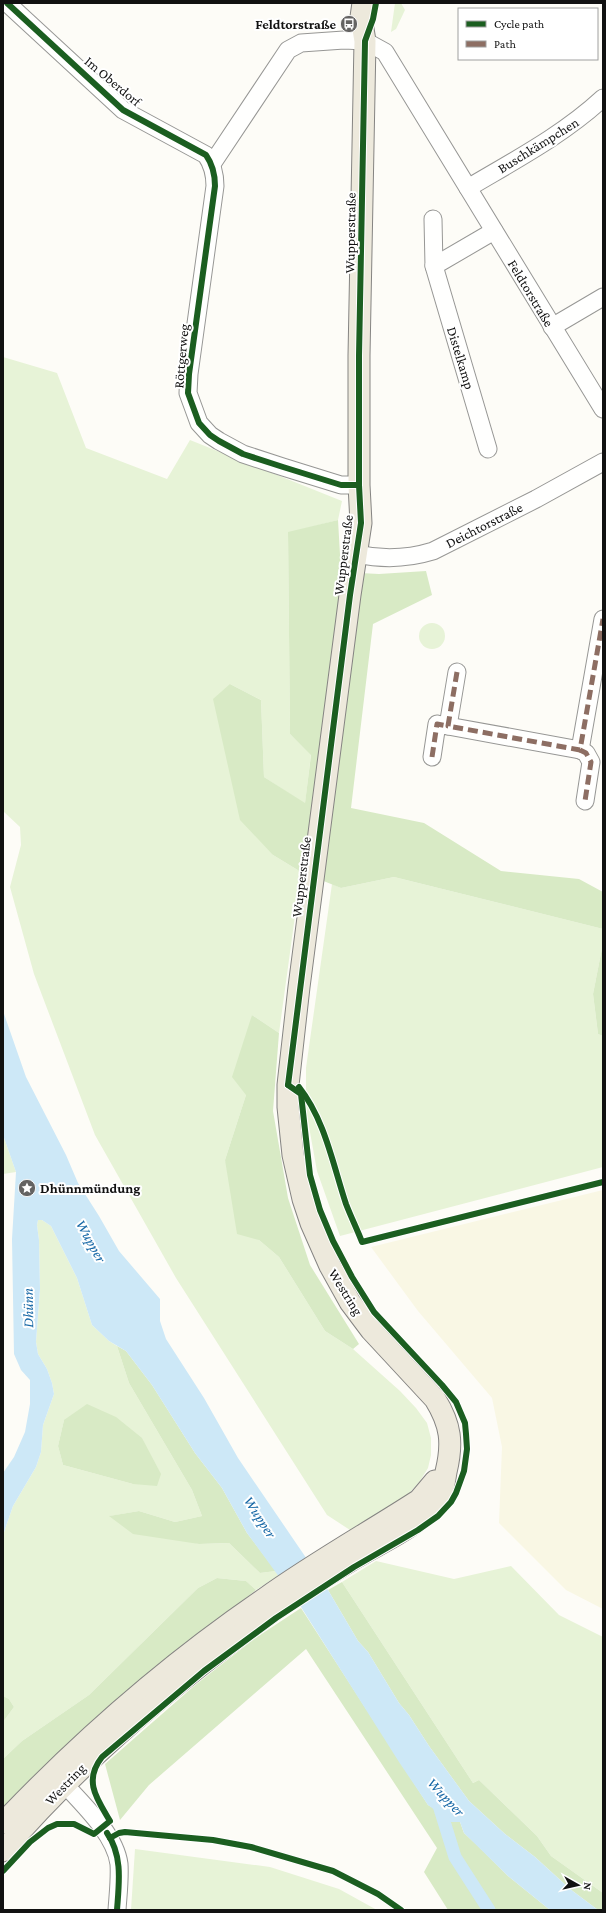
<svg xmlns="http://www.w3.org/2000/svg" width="606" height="1913" viewBox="0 0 606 1913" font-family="'Crimson Pro',serif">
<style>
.farmland{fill:#f9f7e4}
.green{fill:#e7f3d7;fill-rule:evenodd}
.forest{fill:#d8eac5}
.water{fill:#cde8f7}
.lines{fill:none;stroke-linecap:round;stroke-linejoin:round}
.canal{stroke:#cde8f7;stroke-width:13}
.minor-casing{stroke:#979795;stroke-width:19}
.major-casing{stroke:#858482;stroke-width:23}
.minor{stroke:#fffffe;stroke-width:17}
.major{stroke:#ede9dc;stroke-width:21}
.quiet{stroke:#8d6e63;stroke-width:5;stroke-dasharray:10 5;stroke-linecap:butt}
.cycleway-casing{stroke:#fff;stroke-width:8}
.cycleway{stroke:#1b5e20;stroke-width:6}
.labels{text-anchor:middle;stroke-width:4;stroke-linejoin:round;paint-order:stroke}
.poi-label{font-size:14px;font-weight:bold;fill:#111;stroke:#fff;text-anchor:end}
.street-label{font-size:14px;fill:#111;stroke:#fff}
.water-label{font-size:15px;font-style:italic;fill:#1768a6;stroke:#fff}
</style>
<rect width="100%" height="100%" fill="#fdfcf7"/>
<!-- farmland -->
<polygon class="farmland" points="603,1190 603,1609 566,1590 499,1523 502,1447 492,1398 418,1311 371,1247"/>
<!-- green -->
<g class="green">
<polygon points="395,3 401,3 405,10 396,29 391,32"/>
<polygon points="3,357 57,373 86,448 167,479 190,440 342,501 338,520 288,533 290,734 311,754 305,804 264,777 261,700 230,684 273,855 301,872 279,1033 252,1015 246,1095 225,1160 259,1240 279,1257 325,1331 353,1349 400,1391 416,1408 427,1423 431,1438 431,1455 428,1468 420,1481 403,1500 350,1530 327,1515 176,1278 95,1135 34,974 10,887 21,845 20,827 3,811"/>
<circle cx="432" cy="636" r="13"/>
<polygon points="394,877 603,929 603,943 593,994 598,1034 603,1036 603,1167 340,1236 317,1171 306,1110 306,1068 332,884 341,888"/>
<polygon points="3,1135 16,1172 3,1174"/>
<path d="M38 1220H42L51 1226 77 1278 92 1325 109 1341 117 1346 129 1383 192 1490 202 1516 175 1522 139 1511 110 1516 199 1544 229 1543 260 1573 276 1571 279 1575 256 1590 246 1581 217 1578 198 1588 89 1695 22 1741 3 1759V1722L14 1707 9 1699 3 1696V1535L13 1506 36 1467 41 1452 43 1425 54 1394 52 1383 47 1369 38 1354 36 1342 40 1289 39 1240 37 1225ZM64 1420 133 1484 63 1465 58 1446Z"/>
<polygon points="376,1561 454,1579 511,1566 559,1615 603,1637 603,1893 551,1856 537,1836 479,1780 473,1783 342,1582"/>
<polygon points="135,1849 270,1867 339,1889 377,1910 131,1910"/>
</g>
<!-- forest -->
<g class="forest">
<polygon points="338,520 341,572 379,574 426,571 432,595 373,624 351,808 424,823 501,871 579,879 603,892 603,929 394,877 341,888 301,872 273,855 240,820 213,699 230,684 261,700 264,777 305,803 311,755 290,734 288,532"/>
<polygon points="603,943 603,1036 598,1034 593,994"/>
<polygon points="252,1015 279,1033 273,1111 288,1198 310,1265 359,1344 353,1349 325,1331 279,1257 259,1240 237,1234 225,1160 246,1095 232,1077"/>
<polygon points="117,1346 126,1351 152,1385 195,1453 222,1488 247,1533 276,1571 260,1573 229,1543 199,1544 133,1534 109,1516 139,1511 175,1522 202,1516 192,1490 129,1383"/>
<polygon points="87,1404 116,1417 142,1438 161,1474 157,1486 133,1484 63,1465 58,1446 64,1420"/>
<polygon points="217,1578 246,1581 256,1590 208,1628 3,1809 3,1759 22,1741 89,1695 198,1588"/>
<polygon points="342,1582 473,1783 479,1780 537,1836 551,1856 603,1893 603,1910 598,1910 570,1889 535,1857 505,1834 469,1801 429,1746 409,1715 399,1703 368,1652 358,1641 328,1590"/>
<polygon points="301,1608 428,1805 460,1822 464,1833 479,1847 508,1876 550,1910 448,1910 424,1872 437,1848 306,1649 149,1785 120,1820 105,1764 194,1686 254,1639"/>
<polygon points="3,1696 9,1699 14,1707 3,1722"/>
</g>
<!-- water -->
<polygon class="water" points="3,1011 26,1077 66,1155 78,1183 99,1216 119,1251 160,1299 160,1321 166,1339 204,1398 238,1458 328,1590 358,1641 368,1652 399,1703 409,1715 429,1746 469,1801 505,1834 535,1857 570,1889 598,1910 550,1910 508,1876 464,1833 460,1822 451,1822 428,1805 399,1762 301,1607 247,1533 222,1488 195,1453 152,1385 126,1351 109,1341 92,1325 77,1278 51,1226 42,1220 38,1220 37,1225 39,1240 40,1289 36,1342 38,1354 47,1369 52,1383 54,1394 43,1425 41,1452 36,1467 13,1506 3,1535 3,1473 14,1457 25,1432 30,1404 30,1380 21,1370 14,1354 12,1239 16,1172 3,1135"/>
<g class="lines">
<!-- canal -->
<polyline class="canal" points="437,1799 455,1857 489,1910"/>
<defs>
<g id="minor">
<path d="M7 3 123 110 206 155C213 165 215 174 215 186L189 374 188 393 199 423 210 435 219 441 243 454 283 467 341 485H359"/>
<polyline points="212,164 288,50 301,43 344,40 365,41 385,52 603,409"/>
<path d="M468 188C515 160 563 135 603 98"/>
<polyline points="433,219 434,266"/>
<polyline points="552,327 603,297"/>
<polyline points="488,449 434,266 494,231"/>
<path d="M357 554C384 560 407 559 433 551L536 499 603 462"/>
<polyline points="457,672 448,726 580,750 603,619"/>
<polyline points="580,750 586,753 591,762 585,801"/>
<polyline points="432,757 437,724 448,726"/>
<path d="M56 1775C77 1799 115 1832 119 1864 120 1879 118 1895 117 1910"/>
</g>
<g id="major">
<path d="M3 1823C82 1740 169 1664 264 1599 314 1563 368 1533 419 1500L435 1481"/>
<path d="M3 1851C81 1760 173 1683 271 1612 298 1593 327 1575 355 1558 383 1541 419 1527 437 1500 444 1491 444 1483 446 1472 453 1443 451 1425 435 1399L371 1330 350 1302 330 1266 311 1223 303 1199 293 1155 288 1107V1085L299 987 350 595 361 523 359 485V356L365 41 361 17 363 3"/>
</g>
</defs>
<!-- minor casing -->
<use href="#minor" class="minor-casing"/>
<!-- major casing -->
<use href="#major" class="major-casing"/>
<!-- minor -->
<use href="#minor" class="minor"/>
<!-- major -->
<use href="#major" class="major"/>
<!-- quiet -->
<g class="quiet">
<polyline points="457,672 448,726 580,750 603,619"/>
<polyline points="580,750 586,753 591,762 585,801"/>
<polyline points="432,757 437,724 448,726"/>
</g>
<defs>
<g id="cycleway">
<path d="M7 3 123 110 206 155C213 165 215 174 215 186L189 374 188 393 199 423 210 435 219 441 243 454 283 467 341 485H359"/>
<polyline points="288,1085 350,595 361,523 359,485 359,356 365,41 373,19 376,3"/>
<path d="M299 1087C325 1120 333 1165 346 1204 351 1217 357 1229 362 1242L603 1182"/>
<path d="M107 1833C123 1856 119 1883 117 1910"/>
<polyline points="110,1838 119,1833 125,1832 213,1840 251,1847 333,1871 378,1894 401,1910"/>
<path d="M3 1871 30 1842 48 1828 57 1824H74L94 1834 110 1821C97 1799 83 1781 102 1757L204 1671 276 1618 354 1567 418 1530 438 1516 451 1502 456 1493 464 1471 467 1449 466 1434 465 1423 456 1402 442 1385 374 1312 352 1277 333 1241 320 1210 310 1175 301 1094 288 1085"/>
</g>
</defs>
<!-- cycleway casing -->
<use href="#cycleway" class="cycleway-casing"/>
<!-- cycleway -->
<use href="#cycleway" class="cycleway"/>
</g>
<!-- icons -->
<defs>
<symbol id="bus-disc" viewBox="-11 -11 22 22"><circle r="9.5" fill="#646362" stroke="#fff"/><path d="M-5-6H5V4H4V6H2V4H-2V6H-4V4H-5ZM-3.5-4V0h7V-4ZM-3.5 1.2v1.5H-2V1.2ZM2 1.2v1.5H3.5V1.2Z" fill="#fff"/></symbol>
<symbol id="sight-disc" viewBox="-11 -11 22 22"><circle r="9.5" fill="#646362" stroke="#fff"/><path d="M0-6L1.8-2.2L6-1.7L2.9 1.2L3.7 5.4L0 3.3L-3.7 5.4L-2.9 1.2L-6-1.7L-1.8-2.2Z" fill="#fff"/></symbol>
</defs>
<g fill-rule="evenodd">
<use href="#bus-disc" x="339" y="14" width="20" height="20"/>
<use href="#sight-disc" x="17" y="1178" width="20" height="20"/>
</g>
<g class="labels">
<!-- poi labels -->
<g class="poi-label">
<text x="336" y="29">Feldtorstraße</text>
<text x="40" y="1193" text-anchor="start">Dhünnmündung</text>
</g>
<!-- street labels -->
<g class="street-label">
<text transform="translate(113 81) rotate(40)" y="5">Im Oberdorf</text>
<text transform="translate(538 145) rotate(-32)" y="5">Buschkämpchen</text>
<text transform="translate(350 233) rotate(-89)" y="5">Wupperstraße</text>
<text transform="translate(531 293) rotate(59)" y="5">Feldtorstraße</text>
<text transform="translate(181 356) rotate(-85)" y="5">Röttgerweg</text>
<text transform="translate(461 358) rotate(73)" y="5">Distelkamp</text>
<text transform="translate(484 525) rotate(-27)" y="5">Deichtorstraße</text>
<text transform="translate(343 555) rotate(-83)" y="5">Wupperstraße</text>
<text transform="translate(301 877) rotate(-83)" y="5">Wupperstraße</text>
<text transform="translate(346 1292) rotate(58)" y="5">Westring</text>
<text transform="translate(65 1784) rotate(-46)" y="5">Westring</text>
</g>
<!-- water labels -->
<g class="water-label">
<text transform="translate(91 1241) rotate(61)" y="5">Wupper</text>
<text transform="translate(28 1308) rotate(-91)" y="5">Dhünn</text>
<text transform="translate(260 1517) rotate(57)" y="5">Wupper</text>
<text transform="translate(446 1797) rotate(47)" y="5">Wupper</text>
</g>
</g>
<!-- border -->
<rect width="606" height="1913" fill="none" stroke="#111111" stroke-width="8"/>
<!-- legend -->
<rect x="458" y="8" width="140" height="52" fill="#ffffff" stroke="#a0a0a0"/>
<rect x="466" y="21" width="20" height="6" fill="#1b5e20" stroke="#a0a0a0"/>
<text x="494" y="28" font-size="12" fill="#111111">Cycle path</text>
<rect x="466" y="41" width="20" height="6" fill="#8d6e63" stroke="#a0a0a0"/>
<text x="494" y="48" font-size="12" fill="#111111">Path</text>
<!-- north arrow -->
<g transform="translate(578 1885) rotate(98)" stroke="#ffffff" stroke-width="3" paint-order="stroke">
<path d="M0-3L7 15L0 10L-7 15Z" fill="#111111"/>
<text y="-6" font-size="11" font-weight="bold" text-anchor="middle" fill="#111111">N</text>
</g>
</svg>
